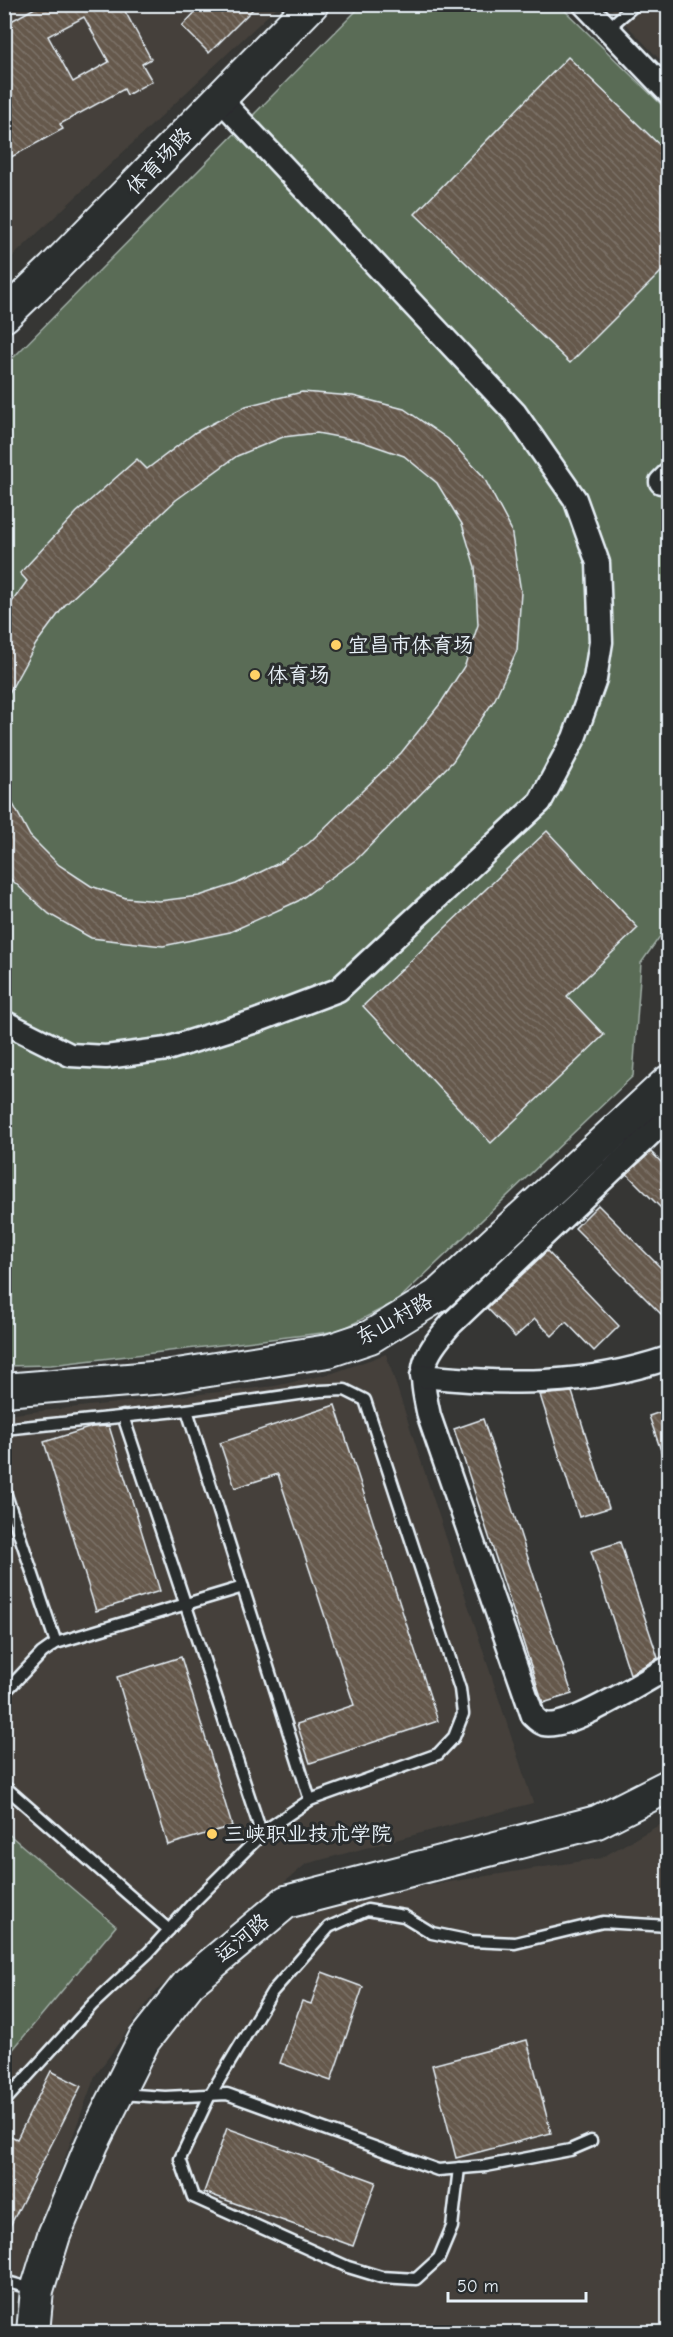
<svg xmlns="http://www.w3.org/2000/svg" width="673" height="2337" viewBox="0 0 673 2337" font-family="'Comic Neue','LXGW WenKai TC',sans-serif">
<style>
.built{fill:#44403b}
.pitch{fill:#5a6c56;stroke:#a1aea7;stroke-width:1.5}
.building{fill:url(#building-back-hatch);stroke:#e8f1f8;stroke-width:1.5;fill-rule:evenodd}
.lines{fill:none;stroke-linecap:round;stroke-linejoin:round}
.lane-casing{stroke:#e8f1f8;stroke-width:15}
.street-casing{stroke:#e8f1f8;stroke-width:27}
.secondary-casing{stroke:#e8f1f8;stroke-width:36}
.lane{stroke:#2a2d2e;stroke-width:10}
.street{stroke:#2a2d2e;stroke-width:22}
.secondary{stroke:#2a2d2e;stroke-width:32}
.poi-dot{fill:#ffd166;stroke:#2a2d2e;stroke-width:2}
.labels{text-anchor:middle;stroke-width:6;stroke-linejoin:round;paint-order:stroke}
.street-label{font-size:21px;fill:#e8f1f8;stroke:#2a2d2e}
.poi-label{font-size:21px;fill:#e8f1f8;stroke:#2a2d2e;text-anchor:start}
</style>
<defs>
<pattern id="building-back-hatch" width="6" height="6" patternUnits="userSpaceOnUse" patternTransform="scale(1.5)"><rect width="6" height="6" fill="#65594c"/><path d="M-1 5l2 2M0 0l6 6M5-1l2 2" fill="none" stroke="#7b7167"/></pattern>
</defs>
<rect width="100%" height="100%" fill="#363634"/>
<filter id="ink" filterUnits="userSpaceOnUse"><feTurbulence type="fractalNoise" baseFrequency=".0167" numOctaves="2"/><feDisplacementMap in="SourceGraphic" scale="12" xChannelSelector="R" yChannelSelector="G"/><feConvolveMatrix kernelMatrix="1 2 1 2 8 2 1 2 1" color-interpolation-filters="sRGB"/></filter>
<g filter="url(#ink)">
<!-- built -->
<g class="built">
<polygon points="4,5 279,5 8,261 4,255"/>
<polygon points="607,5 668,5 668,68"/>
<polygon points="386,1354 533,1803 306,1864 156,1991 95,2076 15,2293 5,2293 4,1415 275,1386 333,1373"/>
<polygon points="668,1820 668,2332 37,2332 95,2152 192,1987 289,1907 601,1858"/>
</g>
<!-- pitch -->
<g class="pitch">
<polygon points="362,5 559,5 668,111 668,925 641,963 633,1076 397,1301 339,1331 51,1365 5,1366 5,366"/>
<polygon points="5,1831 116,1926 5,2059"/>
</g>
<!-- building -->
<g class="building">
<path d="M42 4H121L151 59 142 64 152 81 127 95 124 89 60 124 63 129 4 161V25ZM84 17 109 62 73 82 48 36Z"/>
<polygon points="203,4 258,4 209,53 182,26"/>
<polygon points="568,57 669,154 669,264 570,363 415,214"/>
<polygon points="302,392 353,396 404,409 448,439 483,476 511,529 521,592 517,650 495,699 453,761 357,859 298,901 230,932 163,946 91,938 49,914 4,873 4,787 30,836 59,865 91,886 126,898 159,901 199,896 236,884 279,863 309,843 401,753 440,704 465,665 478,625 475,567 462,524 437,483 404,456 360,441 317,433 283,437 237,456 176,500 65,605 36,644 4,702 4,613 27,581 20,573 77,512 137,459 147,469 196,432 246,406"/>
<polygon points="547,831 638,928 567,996 604,1035 491,1143 363,1006"/>
<polygon points="651,1152 669,1170 669,1216 627,1174"/>
<polygon points="598,1205 669,1276 669,1322 575,1228"/>
<polygon points="547,1251 619,1326 594,1351 566,1322 552,1336 535,1319 515,1337 487,1308"/>
<polygon points="572,1392 609,1508 579,1517 540,1395"/>
<polygon points="335,1405 438,1721 310,1763 297,1724 354,1705 278,1474 235,1488 220,1443"/>
<polygon points="669,1409 669,1464 666,1465 649,1416"/>
<polygon points="483,1419 572,1694 543,1703 454,1429"/>
<polygon points="109,1426 160,1591 96,1611 44,1442 92,1427"/>
<polygon points="620,1542 658,1658 630,1674 591,1551"/>
<polygon points="181,1657 232,1826 168,1845 117,1677"/>
<polygon points="322,1972 363,1987 331,2081 280,2063 302,2001 311,2004"/>
<polygon points="527,2040 551,2133 456,2158 432,2065"/>
<polygon points="51,2071 81,2086 4,2238 4,2133 17,2139"/>
<polygon points="227,2128 376,2182 353,2246 204,2192"/>
</g>
<g class="lines">
<defs>
<g id="lane">
<polyline points="607,29 636,4"/>
<polyline points="187,1410 310,1800"/>
<polyline points="123,1416 262,1835"/>
<polyline points="4,1429 187,1410 320,1391 345,1390 365,1400 460,1689 463,1714 454,1737 438,1754 310,1800 267,1829 193,1903 149,1952 93,2004 4,2102"/>
<polyline points="4,1489 56,1643"/>
<polyline points="4,1693 42,1653 56,1643 243,1587"/>
<polyline points="4,1786 169,1930"/>
<polyline points="120,2094 165,2097 227,2094 438,2170 486,2166 570,2150 591,2141"/>
<polyline points="459,2168 452,2227 439,2258 416,2279 381,2277 348,2267 193,2197 180,2159 210,2095 272,1992 329,1927 367,1910 404,1916 432,1933 471,1941 515,1943 603,1922 668,1926"/>
<polyline points="4,2281 33,2289"/>
</g>
<g id="street">
<polyline points="584,4 668,92"/>
<polyline points="661,482 668,475"/>
<polyline points="4,1022 70,1055 106,1057 167,1049 256,1021 338,990 540,802 574,738 595,679 601,642 598,563 575,499 515,413 220,99"/>
<path d="M668 1117 451 1324C419 1361 419 1369 429 1416L533 1716C536 1719 541 1723 544 1724 569 1730 644 1681 668 1668"/>
<path d="M422 1376C509 1385 585 1386 668 1358"/>
</g>
<g id="secondary">
<polyline points="4,316 53,269 312,4"/>
<polyline points="4,1390 165,1377 328,1351 370,1337 437,1296 668,1082"/>
<polyline points="33,2332 37,2290 54,2235 92,2144 144,2040 189,1983 286,1902 597,1822 668,1786"/>
</g>
</defs>
<!-- lane casing -->
<use href="#lane" class="lane-casing"/>
<!-- street casing -->
<use href="#street" class="street-casing"/>
<!-- secondary casing -->
<use href="#secondary" class="secondary-casing"/>
<!-- lane -->
<use href="#lane" class="lane"/>
<!-- street -->
<use href="#street" class="street"/>
<!-- secondary -->
<use href="#secondary" class="secondary"/>
</g>
</g>
<!-- markers -->
<g class="poi-dot">
<circle cx="336" cy="645" r="6"/>
<circle cx="255" cy="675" r="6"/>
<circle cx="212" cy="1834" r="6"/>
</g>
<g class="labels">
<!-- street labels -->
<g class="street-label">
<text transform="translate(159 161) rotate(-46)" y="7">体育场路</text>
<text transform="translate(394 1319) rotate(-29)" y="7">东山村路</text>
<text transform="translate(242 1938) rotate(-40)" y="7">运河路</text>
</g>
<!-- poi labels -->
<g class="poi-label">
<text x="348" y="652">宜昌市体育场</text>
<text x="267" y="682">体育场</text>
<text x="224" y="1841">三峡职业技术学院</text>
</g>
</g>
<!-- margin -->
<rect width="673" height="2337" fill="none" stroke="#2a2d2e" stroke-width="24"/>
<rect x="12" y="12" width="649" height="2313" fill="none" stroke="#e8f1f8" stroke-width="2" filter="url(#ink)"/>
<!-- scale -->
<path d="M448 2292v9h138v-9" fill="none" stroke="#e8f1f8" stroke-width="3"/>
<text x="457" y="2292" font-size="18" fill="#e8f1f8" stroke="#2a2d2e" stroke-width="4.5" paint-order="stroke">50 m</text>
</svg>
